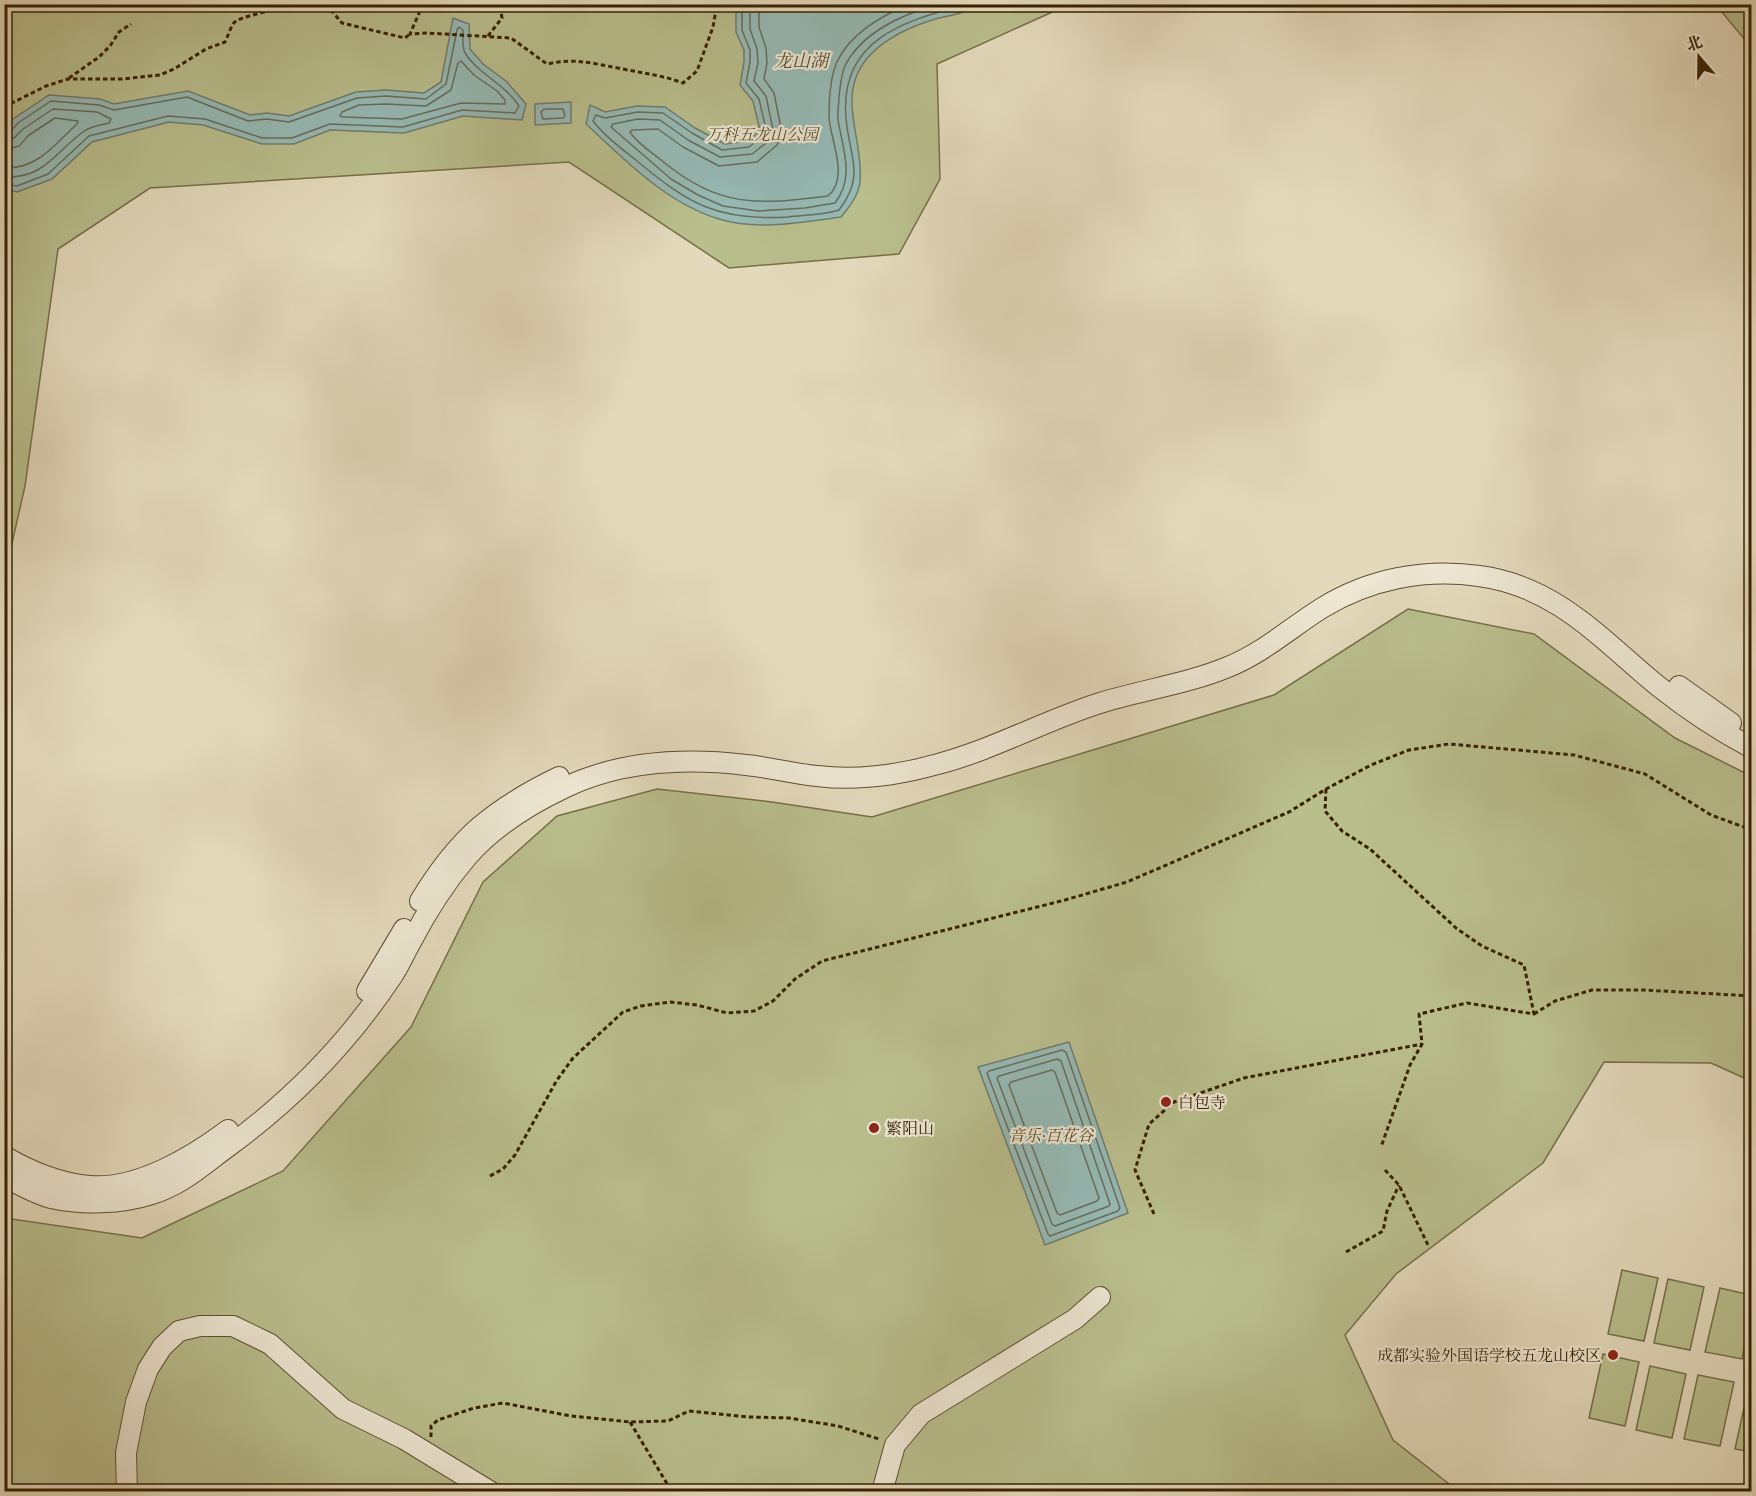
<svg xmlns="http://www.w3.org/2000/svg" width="1756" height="1496" viewBox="0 0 1756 1496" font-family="'Old Standard TT','Noto Serif SC',serif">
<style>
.green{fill:#b9be8d;stroke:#786f48;stroke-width:1.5}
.water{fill:#96bab6;stroke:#707c6e;stroke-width:1.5}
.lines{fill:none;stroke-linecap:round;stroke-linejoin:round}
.shore{stroke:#676d5c;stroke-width:1.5}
.minor-casing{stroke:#634e30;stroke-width:22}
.path{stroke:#382002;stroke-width:3;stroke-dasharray:4.5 3;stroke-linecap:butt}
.minor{stroke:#ede7d3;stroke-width:20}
.poi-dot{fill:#8f2418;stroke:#ede7d3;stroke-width:2}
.labels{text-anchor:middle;stroke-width:4.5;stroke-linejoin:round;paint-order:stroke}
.park-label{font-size:16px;font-style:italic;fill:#584825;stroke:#ede7d3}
.poi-label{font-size:16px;fill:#382002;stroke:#ede7d3;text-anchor:start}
.water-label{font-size:18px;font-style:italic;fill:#544e38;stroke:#ede7d3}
</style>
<rect width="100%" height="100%" fill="#e3dabc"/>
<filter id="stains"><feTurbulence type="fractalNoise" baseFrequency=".00333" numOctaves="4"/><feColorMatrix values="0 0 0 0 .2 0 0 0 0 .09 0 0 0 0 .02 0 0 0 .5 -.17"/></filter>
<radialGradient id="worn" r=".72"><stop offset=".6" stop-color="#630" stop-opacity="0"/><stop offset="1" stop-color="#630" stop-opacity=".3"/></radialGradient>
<!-- green -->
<g class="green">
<polygon points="4,5 1068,5 937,64 940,179 899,254 729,268 569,162 150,188 58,249 25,486 5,574"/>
<polygon points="1716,5 1751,5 1751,47"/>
<polygon points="1408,609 1534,634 1675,738 1751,776 1751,1081 1711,1063 1604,1062 1543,1163 1396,1274 1345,1335 1393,1440 1458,1491 5,1492 5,1218 142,1238 283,1171 411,1027 483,882 557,816 657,789 772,802 872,817 1274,695"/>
<polygon points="1622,1270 1658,1278 1644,1341 1608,1334"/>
<polygon points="1668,1279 1704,1287 1690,1350 1654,1343"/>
<polygon points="1720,1288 1751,1295 1751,1314 1742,1359 1705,1352"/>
<polygon points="1603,1354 1639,1362 1625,1426 1589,1418"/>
<polygon points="1650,1366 1686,1374 1672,1438 1636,1430"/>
<polygon points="1698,1375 1734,1382 1720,1446 1684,1439"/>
<polygon points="1749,1385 1752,1386 1751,1452 1735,1449"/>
</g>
<!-- water -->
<g class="water">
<path d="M736 5V4L977 5C966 13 952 15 939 18 914 25 890 35 871 54 833 94 864 136 860 181 859 195 850 206 841 217 803 222 757 231 719 219 666 203 625 160 586 124L590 105 605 112 637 106 665 107 695 128 725 144 748 141 760 130 753 101 740 85 744 62V50L736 32Z"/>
<polygon points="453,18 469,24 470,49 483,64 506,81 526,104 522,120 463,116 404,133 330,130 294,144 262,144 203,125 169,122 92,142 52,179 17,192 5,189 5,130 13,119 49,95 100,99 114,104 188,91 250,115 267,113 289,116 356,92 386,90 424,93 441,82"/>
<polygon points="571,102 571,123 535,125 535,104"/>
<polygon points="1069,1042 1128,1213 1045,1245 978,1067"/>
</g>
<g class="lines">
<!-- shore -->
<g class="shore">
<path d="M742 4V30L750 50V62L746 83 759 99 766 129 764 135 749 147 722 150 692 133 663 113 638 112 605 118 596 115 593 121C604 136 622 149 637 161 690 205 718 221 788 217 805 215 823 215 839 210 866 175 849 156 846 118 839 38 906 21 967 4"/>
<path d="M750 4V29L757 49 758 63 754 81 766 96 773 130 770 140 752 154 720 157 688 140 660 120 638 119 613 124 611 127 671 179 698 195 723 206 758 211 805 208 835 203C855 177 843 150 838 120 837 113 839 105 839 97 840 88 841 75 845 66 862 31 904 14 938 4"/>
<path d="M759 4V27L766 48 767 63 764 79 774 93 782 133 777 145 757 162 719 166 683 147 658 129 632 130 630 132C637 143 651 152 661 160 719 208 757 205 828 196 850 177 830 140 829 117 829 100 830 77 837 62 850 33 880 18 907 4"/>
<polygon points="461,61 474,75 497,91 505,100 505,104 461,103 402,119 343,117 340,116 342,112 359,105 386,104 426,106 451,90 458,63"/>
<polygon points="544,109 563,109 565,116 563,118 543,119 541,112"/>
<path d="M4 133 10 132 18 123 51 101 99 105 114 110 187 97 248 121 267 119 289 122 357 98 386 96 426 99 446 84 457 30 459 27 463 30C463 37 462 47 465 53 477 73 505 84 519 106L515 113 462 110 403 127 330 124 292 138H262L205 119 168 116 89 136 48 174 17 186 4 184"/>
<path d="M4 141 14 138 23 129 53 109 97 112 111 119 109 123C101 125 90 126 83 132 54 153 44 179 4 177"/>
<path d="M4 150 19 146 29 135 55 118 78 121 77 124C54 145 38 169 4 168"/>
<polygon points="1062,1050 1066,1052 1120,1208 1118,1211 1050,1236 1048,1234 987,1073 989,1071"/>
<polygon points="1057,1059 1061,1061 1110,1204 1109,1206 1055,1226 1052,1224 997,1078 999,1076"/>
<polygon points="1052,1070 1055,1072 1099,1198 1097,1201 1060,1215 1057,1213 1009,1085 1011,1082"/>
</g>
<defs>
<g id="minor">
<polyline points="1679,686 1731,723"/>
<path d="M420 901C458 838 493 809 559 777"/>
<polyline points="367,991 404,929"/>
<path d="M4 1156C29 1171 61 1184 90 1186 137 1190 192 1157 228 1130"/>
<path d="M4 1177C19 1184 35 1194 51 1198 82 1205 121 1204 152 1194 182 1185 204 1164 229 1146 293 1099 347 1044 391 978 399 967 404 954 411 942 426 913 445 883 467 857 493 827 530 804 566 787 621 761 687 758 746 765 770 767 793 774 817 776 857 781 899 775 938 764 992 750 1046 720 1100 703 1142 690 1187 684 1228 667 1263 653 1290 628 1322 608 1369 579 1425 568 1479 576 1556 586 1602 640 1658 686 1688 710 1718 730 1752 748"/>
<polyline points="127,1492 126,1453 136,1402 148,1369 162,1347 179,1331 200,1326 233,1326 270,1344 343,1409 404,1439 491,1492"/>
<polyline points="882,1492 895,1445 921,1414 1075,1319 1100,1297"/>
</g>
</defs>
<!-- minor casing -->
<use href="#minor" class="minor-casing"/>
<!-- path -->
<g class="path">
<polyline points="326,4 342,23 405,38 410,34"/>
<path d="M423 4 410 34 427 33 511 38 547 64C575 58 591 63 618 68 641 73 662 75 683 83L697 71 713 27 717 4"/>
<polyline points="488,36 502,18 500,4"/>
<polyline points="69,78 99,57 110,46 119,32 131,24"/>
<path d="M4 107 46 86 68 79H122L160 75 174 69 206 49 225 42C228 36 230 29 233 24 239 15 270 14 283 4"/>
<polyline points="1326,789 1325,811 1342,831 1370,849 1456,928 1482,946 1524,965 1534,1014 1467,1003 1419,1014 1422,1044 1410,1065 1381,1147"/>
<polyline points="1534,1014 1555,1001 1592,990 1644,990 1752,996"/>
<polyline points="1385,1170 1399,1185 1428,1245"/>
<polyline points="490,1176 503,1169 515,1155 557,1080 573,1058 623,1012 641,1006 670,1002 697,1005 727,1013 754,1011 773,1001 795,979 822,961 1065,900 1127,882 1289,812 1326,789 1371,765 1409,750 1449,744 1574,755 1645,774 1711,815 1752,830"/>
<polyline points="1154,1214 1135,1170 1149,1124 1174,1102 1244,1078 1422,1044"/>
<polyline points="1346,1252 1383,1231 1387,1211 1399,1185"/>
<polyline points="630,1422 672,1492"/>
<polyline points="431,1437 431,1426 438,1420 474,1408 503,1403 571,1416 630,1422 668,1421 689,1411 749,1417 789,1418 838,1426 879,1439"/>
</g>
<!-- minor -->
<use href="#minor" class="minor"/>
</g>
<!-- markers -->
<g class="poi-dot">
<circle cx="1166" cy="1102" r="6"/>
<circle cx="874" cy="1128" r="6"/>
<circle cx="1613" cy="1355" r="6"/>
</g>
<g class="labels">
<!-- park labels -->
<g class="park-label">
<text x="762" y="140">万科五龙山公园</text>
<text x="1051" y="1141">音乐·百花谷</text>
</g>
<!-- poi labels -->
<g class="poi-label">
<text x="1178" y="1108">白包寺</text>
<text x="886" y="1134">繁阳山</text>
<text x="1601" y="1361" text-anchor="end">成都实验外国语学校五龙山校区</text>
</g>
<!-- water labels -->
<g class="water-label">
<text x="801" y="67">龙山湖</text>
</g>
</g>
<!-- margin -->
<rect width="1756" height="1496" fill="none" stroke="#e3dabc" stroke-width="24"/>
<rect x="6" y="6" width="1744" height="1484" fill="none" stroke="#382002" stroke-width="3"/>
<rect x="12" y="12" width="1732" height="1472" fill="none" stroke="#382002" stroke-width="1.5"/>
<!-- north arrow -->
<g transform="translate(1699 57) rotate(340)" stroke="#ede7d3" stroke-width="4.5" paint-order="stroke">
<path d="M0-4.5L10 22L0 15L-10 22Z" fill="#382002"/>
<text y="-9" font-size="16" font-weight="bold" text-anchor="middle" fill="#382002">北</text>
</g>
<rect width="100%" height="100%" filter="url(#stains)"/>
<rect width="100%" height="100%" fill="url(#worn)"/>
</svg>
